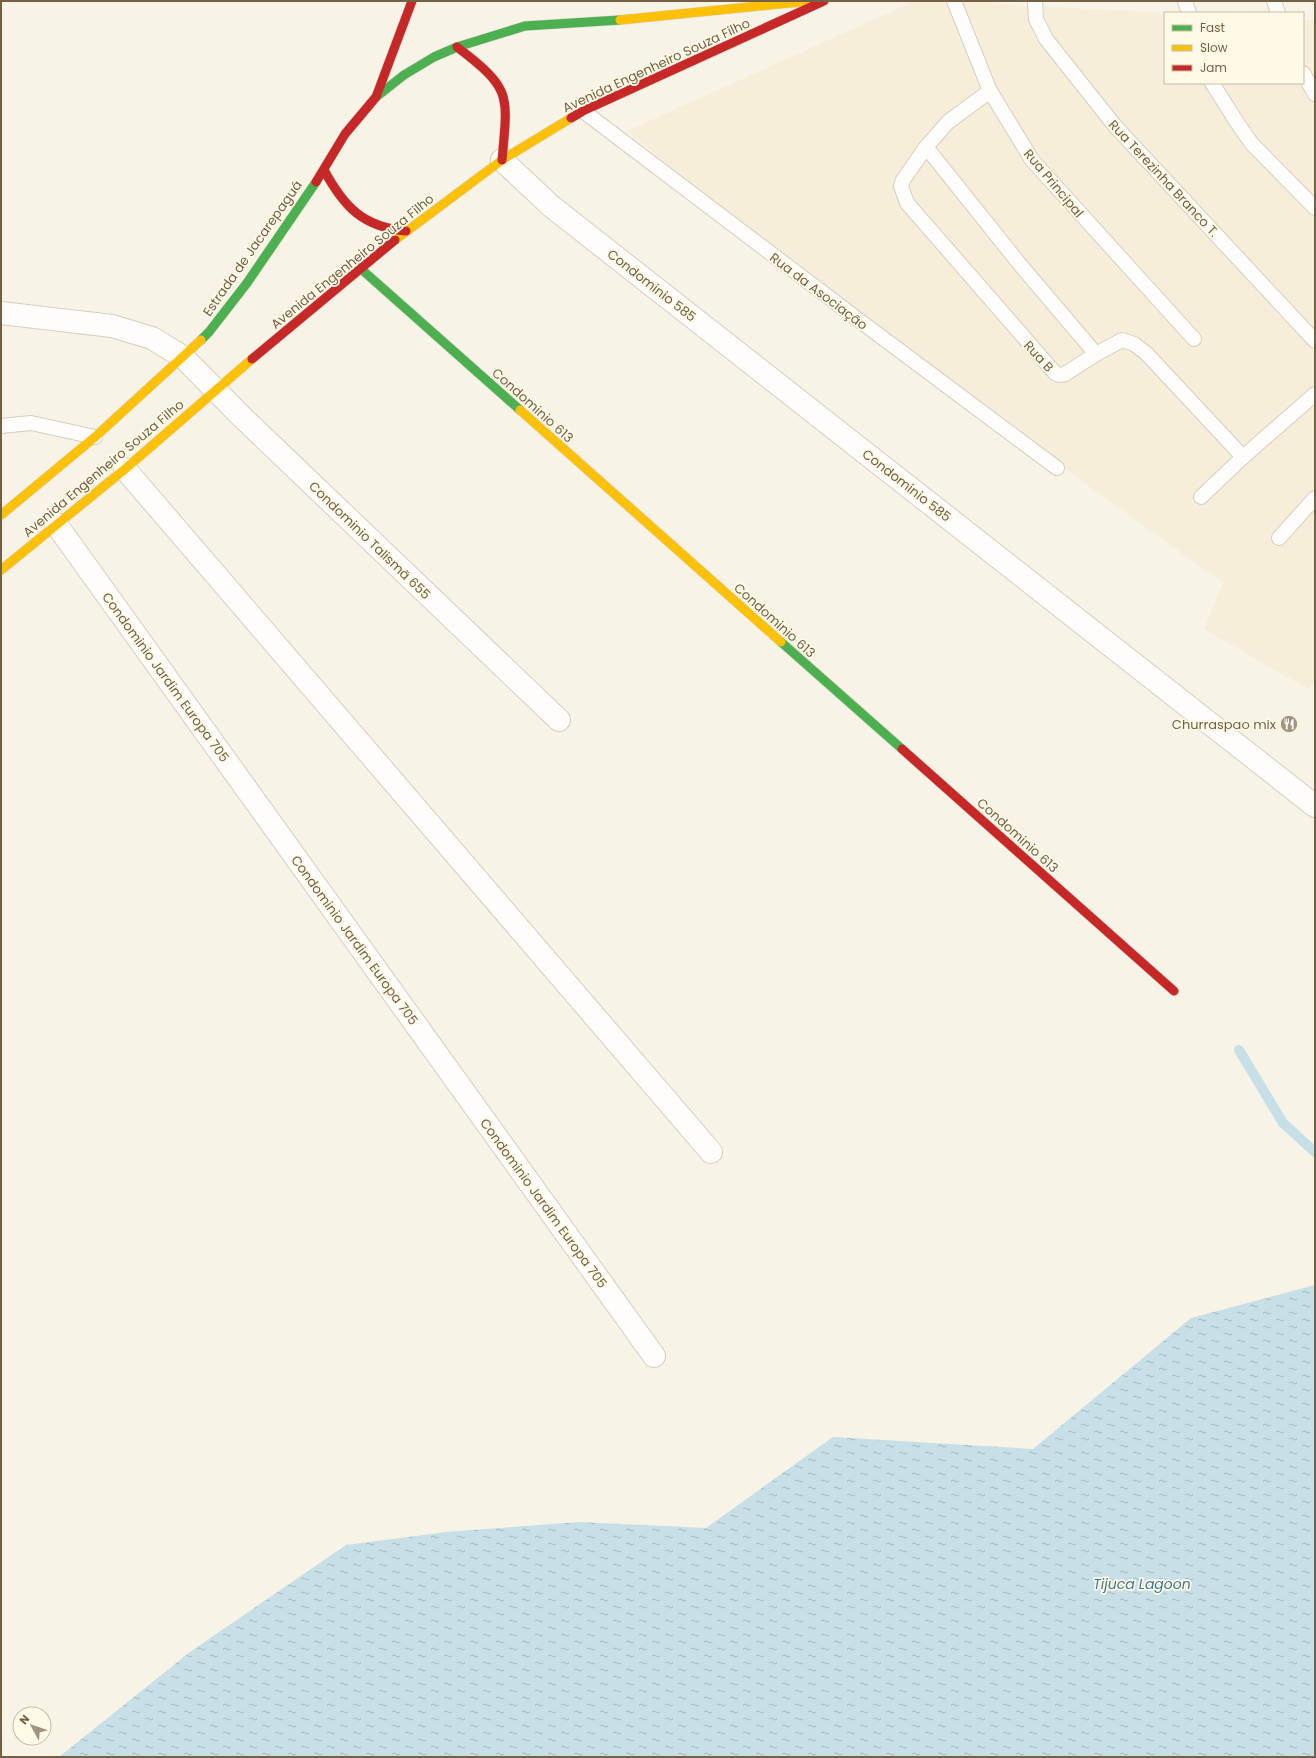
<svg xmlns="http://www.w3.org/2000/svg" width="1316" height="1758" viewBox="0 0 1316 1758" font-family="Poppins,sans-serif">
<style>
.residential{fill:#f6eed8}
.water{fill:url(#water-ripples)}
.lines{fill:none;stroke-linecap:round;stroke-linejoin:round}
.stream{stroke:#c7dfe7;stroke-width:10}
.lane-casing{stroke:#d6cfc1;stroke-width:16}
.street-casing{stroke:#d6cfc1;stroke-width:24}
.fast-casing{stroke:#d7d0c2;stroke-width:10}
.slow-casing{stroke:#d7d0c2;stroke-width:10}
.jam-casing{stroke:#d7d0c2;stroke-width:10}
.lane{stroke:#fefdfb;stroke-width:14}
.street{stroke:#fefdfb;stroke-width:22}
.fast{stroke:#4caf50;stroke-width:9}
.slow{stroke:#ffc107;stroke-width:9}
.jam{stroke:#c62828;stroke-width:9}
.labels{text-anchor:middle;stroke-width:3.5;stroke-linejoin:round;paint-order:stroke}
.street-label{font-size:13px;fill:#755f45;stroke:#fffae6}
.poi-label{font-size:13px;fill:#755f45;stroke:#fffae6;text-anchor:end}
.water-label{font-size:14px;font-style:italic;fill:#407592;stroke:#fffae6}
</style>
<defs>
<pattern id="water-ripples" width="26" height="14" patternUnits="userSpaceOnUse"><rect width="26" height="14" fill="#c7dfe7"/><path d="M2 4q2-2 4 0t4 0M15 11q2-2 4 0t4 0" fill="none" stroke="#a6b8bd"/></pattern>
</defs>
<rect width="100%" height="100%" fill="#f7f3e6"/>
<!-- residential -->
<polygon class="residential" points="915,1 984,1 996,4 1165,13 1165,83 1303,83 1303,20 1315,21 1315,682 1308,689 1204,629 1223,583 853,316 627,131"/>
<!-- water -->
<polygon class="water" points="1315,1285 1315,1757 59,1757 190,1652 346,1545 446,1532 579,1522 706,1528 833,1437 1033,1449 1191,1318"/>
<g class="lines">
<!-- stream -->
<polyline class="stream" points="1239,1050 1283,1123 1315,1152"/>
<defs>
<g id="lane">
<polyline points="954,1 990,91 1032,160 1194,339"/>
<polyline points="1035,1 1036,19 1046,39 1115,126 1315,341"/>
<polyline points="1185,1 1189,13"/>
<polyline points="1274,1 1278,13"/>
<polyline points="1303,73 1315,94"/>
<polyline points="1212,83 1238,124 1252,144 1315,208"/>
<polyline points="583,111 864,324 1057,468"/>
<polyline points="926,147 903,180 901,186 907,203 1055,373 1059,375 1065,374 1096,354 1022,267 926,147 948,122 990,91"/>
<polyline points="1096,354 1122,340 1134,344 1146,353 1243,457"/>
<polyline points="1,426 31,423 95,437"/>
<polyline points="1201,497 1243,457 1315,394"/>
<polyline points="1279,538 1315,498"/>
</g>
<g id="street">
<polyline points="502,160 551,206 1315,806"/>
<polyline points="1,313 112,326 152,338 183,357 242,417 559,720"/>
<polyline points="125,469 711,1152"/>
<polyline points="56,524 654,1356"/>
</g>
<g id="fast">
<polyline points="376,97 404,75 434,57 457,47 525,26 620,20"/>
<polyline points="360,268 520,410"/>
<polyline points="201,340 209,332 247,283 316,182"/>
<polyline points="781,642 902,749"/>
</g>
<g id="slow">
<polyline points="620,20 809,1"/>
<polyline points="395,240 502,160 571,118"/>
<polyline points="520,410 781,642"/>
<polyline points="1,515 95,437 201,340"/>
<polyline points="1,570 125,469 252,359"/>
</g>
<g id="jam">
<path d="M457 47C512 89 508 94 502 160"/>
<polyline points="571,118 583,111 824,1"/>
<path d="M324 170C344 207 363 227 406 231"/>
<polyline points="316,182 345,134 376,97 412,1"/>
<polyline points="252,359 395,240"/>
<polyline points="902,749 1174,991"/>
</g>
</defs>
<!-- lane casing -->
<use href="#lane" class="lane-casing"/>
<!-- street casing -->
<use href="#street" class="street-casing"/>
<!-- fast casing -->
<use href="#fast" class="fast-casing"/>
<!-- slow casing -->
<use href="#slow" class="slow-casing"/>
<!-- jam casing -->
<use href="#jam" class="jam-casing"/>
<!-- lane -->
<use href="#lane" class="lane"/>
<!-- street -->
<use href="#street" class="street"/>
<!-- fast -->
<use href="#fast" class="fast"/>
<!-- slow -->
<use href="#slow" class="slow"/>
<!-- jam -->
<use href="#jam" class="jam"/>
</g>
<!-- icons -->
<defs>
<symbol id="restaurant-disc" viewBox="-11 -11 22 22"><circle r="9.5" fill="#a2937d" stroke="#fffae6"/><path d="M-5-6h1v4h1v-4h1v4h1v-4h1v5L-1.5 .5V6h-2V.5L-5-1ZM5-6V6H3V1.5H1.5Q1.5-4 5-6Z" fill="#fff"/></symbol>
</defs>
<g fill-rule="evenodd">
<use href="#restaurant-disc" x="1279" y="714" width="20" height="20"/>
</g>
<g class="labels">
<!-- street labels -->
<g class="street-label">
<text transform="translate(656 65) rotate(-25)" y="5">Avenida Engenheiro Souza Filho</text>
<text transform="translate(1164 178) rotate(47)" y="5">Rua Terezinha Branco T.</text>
<text transform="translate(1054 183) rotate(50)" y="5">Rua Principal</text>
<text transform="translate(252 248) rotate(-55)" y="5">Estrada de Jacarepaguá</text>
<text transform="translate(352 261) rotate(-39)" y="5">Avenida Engenheiro Souza Filho</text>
<text transform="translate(652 285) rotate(38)" y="5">Condominio 585</text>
<text transform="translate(819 291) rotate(37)" y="5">Rua da Asociação</text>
<text transform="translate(1039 356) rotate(47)" y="5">Rua B</text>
<text transform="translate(533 405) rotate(42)" y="5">Condominio 613</text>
<text transform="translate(103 468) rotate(-40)" y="5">Avenida Engenheiro Souza Filho</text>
<text transform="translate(907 485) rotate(38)" y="5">Condominio 585</text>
<text transform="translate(370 540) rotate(44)" y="5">Condominio Talismã 655</text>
<text transform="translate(775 620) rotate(42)" y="5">Condominio 613</text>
<text transform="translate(166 677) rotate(54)" y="5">Condominio Jardim Europa 705</text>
<text transform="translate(1018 835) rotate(42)" y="5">Condominio 613</text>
<text transform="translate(355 940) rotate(54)" y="5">Condominio Jardim Europa 705</text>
<text transform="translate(544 1203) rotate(54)" y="5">Condominio Jardim Europa 705</text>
</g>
<!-- poi labels -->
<g class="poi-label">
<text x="1276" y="729">Churraspao mix</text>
</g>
<!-- water labels -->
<g class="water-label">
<text x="1142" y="1589">Tijuca Lagoon</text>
</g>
</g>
<!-- border -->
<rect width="1316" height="1758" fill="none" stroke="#755f45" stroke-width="4"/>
<!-- legend -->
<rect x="1164" y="12" width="140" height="72" fill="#fffae6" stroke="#c8bca6"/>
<rect x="1172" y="25" width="20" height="6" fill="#4caf50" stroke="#c8bca6"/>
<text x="1200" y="32" font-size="12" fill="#755f45">Fast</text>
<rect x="1172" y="45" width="20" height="6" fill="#ffc107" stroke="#c8bca6"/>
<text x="1200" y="52" font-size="12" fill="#755f45">Slow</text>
<rect x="1172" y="65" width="20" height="6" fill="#c62828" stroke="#c8bca6"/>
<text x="1200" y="72" font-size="12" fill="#755f45">Jam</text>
<!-- north arrow -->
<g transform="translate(32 1726) rotate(310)"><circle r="19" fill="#fffae6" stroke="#c8bca6"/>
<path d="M0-3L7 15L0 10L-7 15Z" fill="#a2937d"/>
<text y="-6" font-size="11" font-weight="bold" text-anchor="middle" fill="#755f45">N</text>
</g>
</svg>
